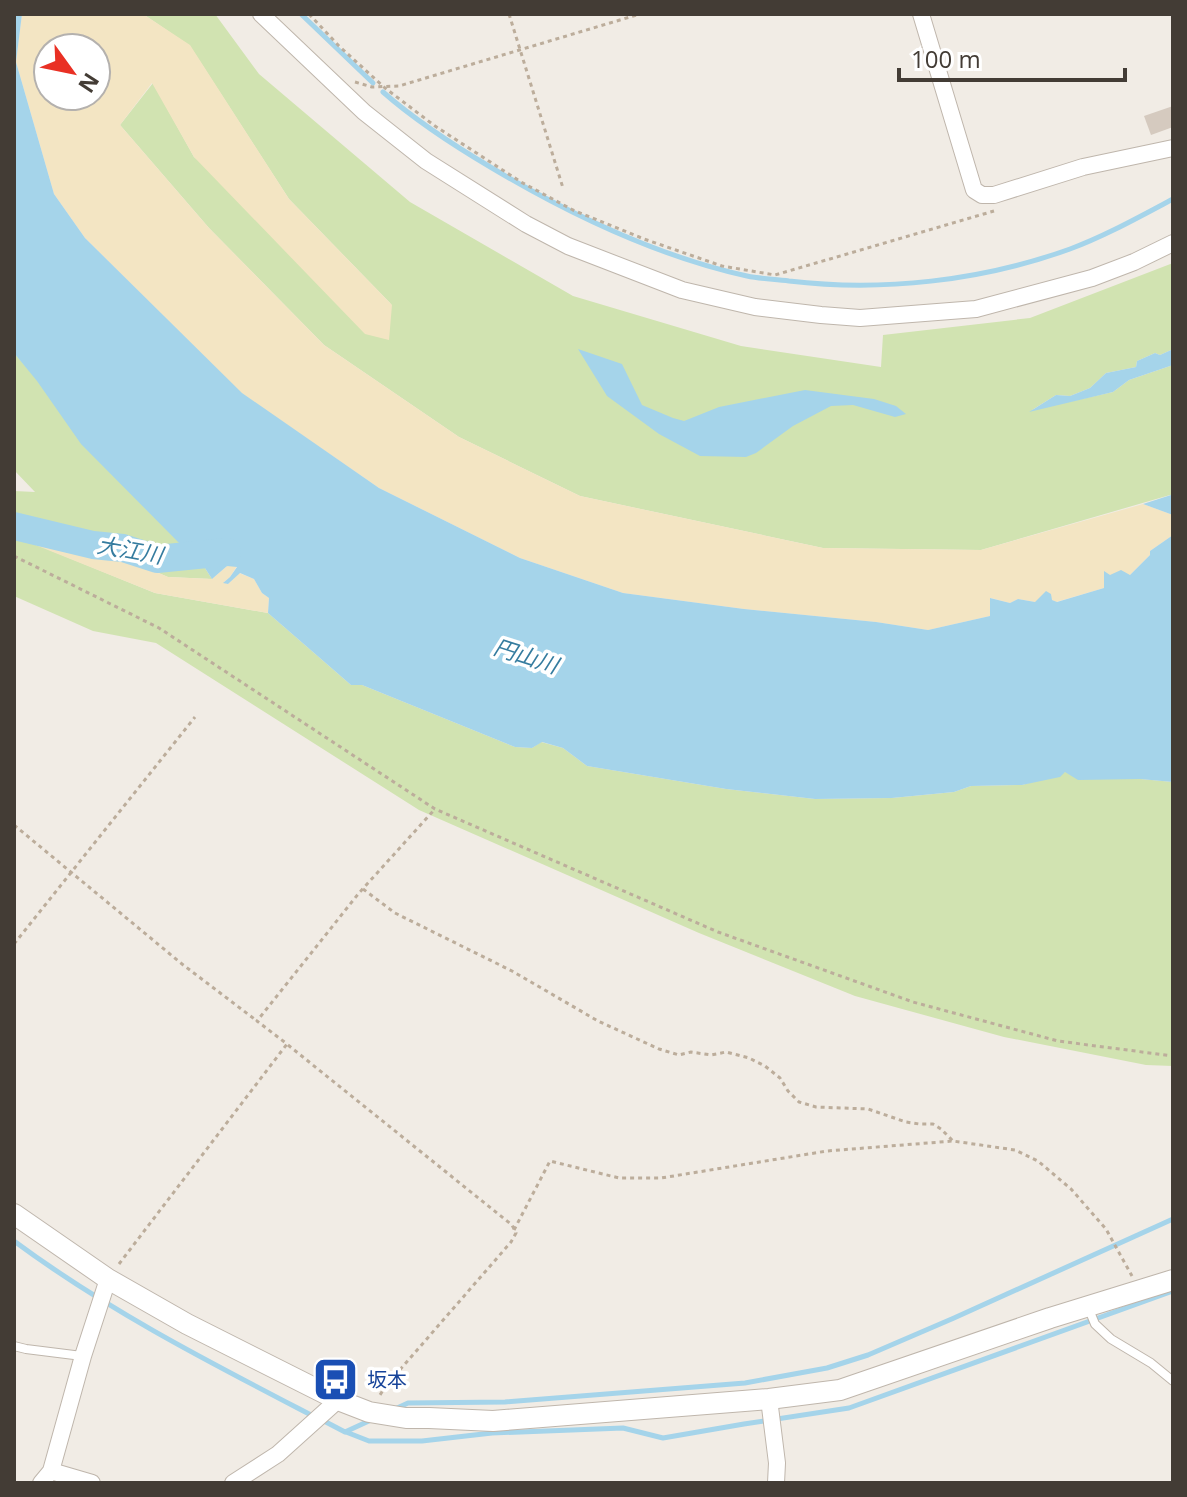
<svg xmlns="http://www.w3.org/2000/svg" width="1187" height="1497" viewBox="0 0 1187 1497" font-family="'Open Sans','Noto Sans JP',sans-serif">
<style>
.green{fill:#d1e3b1}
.sand{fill:#f3e5c3;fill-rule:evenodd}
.water{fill:#a5d4ea}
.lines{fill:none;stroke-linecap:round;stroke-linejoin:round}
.stream{stroke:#a5d4ea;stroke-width:5}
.river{stroke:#a5d4ea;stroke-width:28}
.building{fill:#d5cabf}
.service-casing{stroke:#bfb6ac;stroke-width:10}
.minor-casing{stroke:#bfb6ac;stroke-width:18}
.tertiary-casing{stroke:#bfb6ac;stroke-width:22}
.path{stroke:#bcad9b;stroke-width:3;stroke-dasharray:4 4;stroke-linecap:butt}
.service{stroke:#fff;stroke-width:8}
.minor{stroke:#fff;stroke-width:16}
.tertiary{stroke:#fff;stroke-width:20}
.labels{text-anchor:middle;stroke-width:7;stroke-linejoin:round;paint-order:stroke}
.transit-label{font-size:20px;fill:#164399;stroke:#fff;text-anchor:start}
.water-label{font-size:22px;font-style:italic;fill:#357c9f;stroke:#fff}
</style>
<rect width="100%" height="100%" fill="#f1ece5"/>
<!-- green -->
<g class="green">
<polygon points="143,14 215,14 259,74 410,202 573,296 741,346 881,367 883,335 1030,318 1173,263 1173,344 1171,344 1171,350 1160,355 1155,353 1137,361 1136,367 1106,373 1090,388 1070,396 1056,395 1032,410 1113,392 1129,380 1173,365 1173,496 1170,495 981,550 823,548 580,496 459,437 324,345 209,228 120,125 153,83 194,157 392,305 289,199 190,46"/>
<polygon points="14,353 187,551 203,565 212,579 168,577 135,563 68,553 42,547 155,593 268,613 351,685 362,685 515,747 532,748 541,742 563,748 587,766 726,789 815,799 892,798 954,792 971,786 1022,785 1065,772 1173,782 1173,1066 1146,1065 1004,1037 855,996 699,933 419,810 156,643 93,631 14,596 14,539 30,543 14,533 14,491 35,492 14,470"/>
</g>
<!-- sand -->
<g class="sand">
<path d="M22 14H143L190 45 289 199 392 305 389 340 365 334 194 157 152 83 120 125 209 228 324 345 459 437 580 496 823 548 981 550 1143 504 1173 515V535L1150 551V555L1130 575 1104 588 1056 602 1052 600 1035 602 1018 599 1010 603 991 598 990 616 928 630 876 622 744 609 623 593 520 558 379 488 241 393 85 238 54 194 16 62ZM48 48H96V96H48Z"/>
<polygon points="33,544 68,553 135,563 168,577 212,579 227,566 237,566 230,577 224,582 228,584 239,573 254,579 262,593 269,598 268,613 155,593"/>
</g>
<!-- water -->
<g class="water">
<polygon points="14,14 22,14 16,62 54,194 85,238 242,393 379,488 520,558 623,593 744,609 876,622 928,630 990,616 990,598 1010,603 1018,599 1035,602 1046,591 1051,594 1052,600 1057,602 1104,588 1104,571 1110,575 1121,570 1130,575 1150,555 1150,551 1173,535 1173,782 1140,779 1078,780 1065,772 1060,777 1022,785 971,786 954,792 892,798 815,799 726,789 587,766 563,748 542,742 532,748 515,747 362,685 351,685 268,613 269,598 262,593 254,579 240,573 228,584 223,583 230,577 237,567 227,566 212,579 203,565 187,551 81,444 37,381 14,353"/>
<polygon points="1171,344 1173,344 1173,365 1129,380 1113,392 1029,412 1056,395 1070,396 1090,388 1106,373 1136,367 1137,361 1155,353 1160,355 1171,350"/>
<polygon points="578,349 622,364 642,405 673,418 684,421 719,407 805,390 874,399 896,406 906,414 895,417 853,405 831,406 793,426 756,453 746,457 700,456 659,434 607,396"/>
<polygon points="1171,495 1173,496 1173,515 1143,504"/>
</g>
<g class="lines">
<!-- stream -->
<g class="stream">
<polyline points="301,14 373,83"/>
<path d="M383 92C416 121 453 145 492 168 571 215 656 256 747 276 761 279 775 279 789 281 882 292 981 281 1070 249 1105 236 1139 217 1173 199"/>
<path d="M14 1241C107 1310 211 1363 313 1416"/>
<polyline points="395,1409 408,1403 505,1402 745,1383 827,1368 868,1355 954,1318 1173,1219"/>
<polyline points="322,1420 345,1432 371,1420"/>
<polyline points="346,1432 369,1441 422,1441 492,1433 623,1428 663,1438 744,1424 849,1408 1173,1291"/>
</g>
<!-- river -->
<polyline class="river" points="14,526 93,545 123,548 157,559 227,552"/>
</g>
<!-- building -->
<polygon class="building" points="1173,106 1173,127 1151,135 1144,116"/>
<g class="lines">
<defs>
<g id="service">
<polyline points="1088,1307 1095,1324 1111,1339 1151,1363 1173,1381"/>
<polyline points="14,1346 26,1349 82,1356"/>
</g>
<g id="minor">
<polyline points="261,14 364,112 426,161 526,224 568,246 682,290 755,307 821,315 860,318 976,309 1092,278 1134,262 1173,243"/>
<polyline points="921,14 974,190 982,195 994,195 1083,167 1173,148"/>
<polyline points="769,1399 777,1463 776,1483"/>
<polyline points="51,1471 92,1483"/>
<polyline points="41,1483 51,1471 83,1356 108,1279"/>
<polyline points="233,1483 278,1454 338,1400"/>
</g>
<polyline id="tertiary" points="14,1214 108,1279 187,1324 338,1400 369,1412 406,1418 429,1418 493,1421 769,1399 840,1390 1050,1318 1173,1280"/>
</defs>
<!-- service casing -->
<use href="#service" class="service-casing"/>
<!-- minor casing -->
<use href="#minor" class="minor-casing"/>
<!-- tertiary casing -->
<use href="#tertiary" class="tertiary-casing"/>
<!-- path -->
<g class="path">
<polyline points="309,14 339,46 385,88 435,126 521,182 573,210 644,239 722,266 775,275 994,211"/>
<polyline points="509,14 563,188"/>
<polyline points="355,82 372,87 399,86 640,14"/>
<polyline points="14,556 159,628 435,809 718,932 913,1002 1058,1041 1173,1056"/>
<polyline points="14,825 182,964 257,1021"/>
<polyline points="363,889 395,913 512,971 598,1021 659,1049 679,1055 691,1052 711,1055 726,1052 749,1058 765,1066 780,1078 788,1091 799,1102 816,1107 868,1109 906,1122 919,1124 933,1124 941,1129 953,1141"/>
<polyline points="14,944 195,717"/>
<polyline points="288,1045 512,1225 516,1233 511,1242 385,1387 380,1395"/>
<polyline points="514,1230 550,1161 619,1178 661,1178 827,1151 953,1141 1015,1150 1038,1161 1071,1189 1106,1229 1132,1276"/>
<polyline points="119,1264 287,1044 257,1021 359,893 435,809"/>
</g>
<!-- service -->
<use href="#service" class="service"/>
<!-- minor -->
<use href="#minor" class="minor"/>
<!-- tertiary -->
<use href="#tertiary" class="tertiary"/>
</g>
<!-- icons -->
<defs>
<symbol id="bus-square" viewBox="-11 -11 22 22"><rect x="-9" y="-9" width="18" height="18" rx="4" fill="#1a4fb4" stroke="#fff"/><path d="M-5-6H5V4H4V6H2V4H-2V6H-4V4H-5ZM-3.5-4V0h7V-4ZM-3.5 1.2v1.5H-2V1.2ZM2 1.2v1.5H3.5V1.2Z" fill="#fff"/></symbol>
</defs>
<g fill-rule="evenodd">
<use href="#bus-square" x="310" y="1354" width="51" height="51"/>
</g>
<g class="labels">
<!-- transit labels -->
<g class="transit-label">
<text x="367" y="1387">坂本</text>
</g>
<!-- water labels -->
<g class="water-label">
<text transform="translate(130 550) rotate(10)" y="8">大江川</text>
<text transform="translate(526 656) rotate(18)" y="8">円山川</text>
</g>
</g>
<!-- border -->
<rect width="1187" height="1497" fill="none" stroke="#433c35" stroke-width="32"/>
<!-- north arrow -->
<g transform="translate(72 72) rotate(123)"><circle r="38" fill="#ffffff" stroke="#b4b1ae" stroke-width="2"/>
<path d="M0-6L14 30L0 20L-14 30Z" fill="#e93024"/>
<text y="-12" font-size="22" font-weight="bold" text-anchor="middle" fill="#433c35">N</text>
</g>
<!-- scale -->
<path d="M899 68v12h226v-12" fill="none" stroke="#433c35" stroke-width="4"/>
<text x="911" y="68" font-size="24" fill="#433c35" stroke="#ffffff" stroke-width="6" paint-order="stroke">100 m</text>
</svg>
